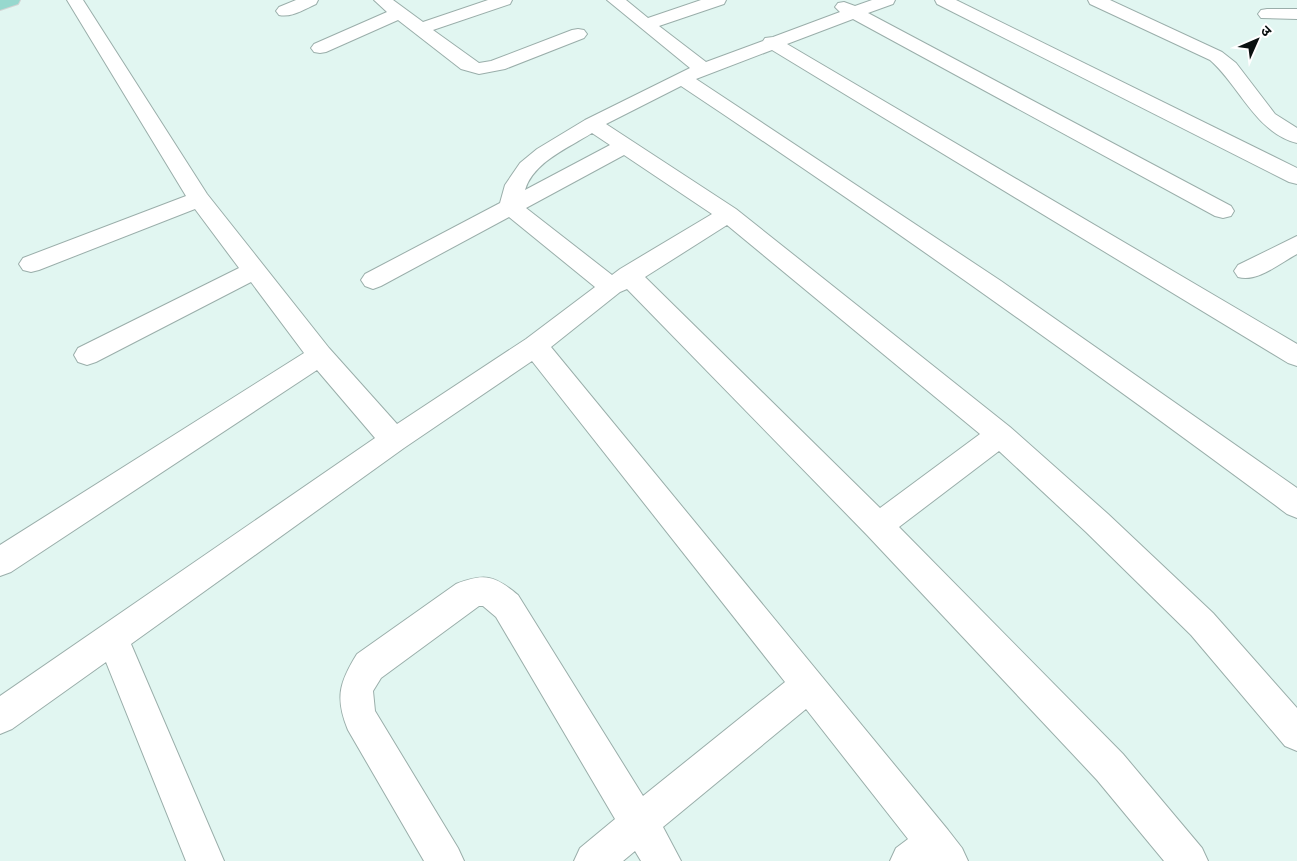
<svg xmlns="http://www.w3.org/2000/svg" width="1297" height="861" viewBox="0 0 1297 861" font-family="Signika,'Noto Sans Devanagari',sans-serif">
<style>
.lines{fill:none;stroke-linecap:round;stroke-linejoin:round}
.minor-casing{stroke:#9aaeaa;stroke-width:2}
.major-casing{stroke:#d3d4d4;stroke-width:2}
.minor{fill:#fff;fill-rule:evenodd}
.major{fill:#97d8ce;fill-rule:evenodd}
</style>
<rect width="100%" height="100%" fill="#e1f6f1"/>
<g class="lines">
<defs>
<g id="minor">
<path d="M67 0H83L207 194 329 348 397 424 526 339 595 287 509 217 381 286 373 289 365 286 361 280 365 274 500 203 505 185 520 163 537 149 585 120 690 68 607 0H626L648 18 701 0H726L724 4 659 26 706 62 763 41 765 38 773 37 840 12 835 7 838 3 844 2 855 6 872 0H895L893 4 868 13 1231 206 1234 211 1231 216 1223 218 1215 216 853 19 787 44 1297 344V366L1288 363 772 50 696 79 1001 281 1297 488V518L1287 514C1088 366 887 223 681 86L606 124 736 209 1010 427 1108 514 1213 613 1297 708V751L1285 746 1191 635 1086 532 999 451 899 527 1123 754 1202 848 1208 861H1164L1097 780 867 535 627 289 620 292 551 347 948 830 962 848 968 861H890L896 848 908 839 806 709 663 827 681 861H641L635 851 623 861H574L580 848 615 819 496 617 483 606H479L381 678 373 691 375 711 458 848 464 861H424L348 730C335 698 339 683 357 654L456 584C484 573 494 575 518 595L643 796 785 682 532 361 404 448 131 644 224 861H186L106 662 12 729 0 734V696L375 438 317 370 11 572 0 576V545L304 353 251 282 96 362 87 365 78 362 74 355 78 348 239 268 195 209 39 270 31 272 23 270 19 264 23 258 186 196ZM592 133 610 145 525 190C533 162 570 147 592 133ZM624 155 712 214 620 269 612 275 526 208ZM727 225 980 434 880 508 645 277Z"/>
<path d="M296 0H318L316 4C305 9 291 18 279 15L276 11 279 7Z"/>
<polygon points="374,0 393,0 423,22 488,0 512,0 510,4 433,30 479,63 491,61 572,30 578,29 584,30 587,34 584,38 505,69 479,74 461,69 398,20 326,52 320,53 314,52 311,48 314,44 387,12"/>
<polygon points="935,0 956,0 1297,168 1297,184 1289,182 937,4"/>
<path d="M1088 0H1110L1222 52 1236 63 1275 114 1297 128V143C1256 133 1239 85 1210 60L1090 4Z"/>
<polygon points="1267,9 1297,9 1297,19 1261,18 1258,14 1261,10"/>
<path d="M1297 236V254C1280 263 1257 283 1238 277L1234 271 1238 265Z"/>
</g>
<polygon id="major" points="0,0 20,0 18,4 0,10"/>
</defs>
<!-- minor casing -->
<use href="#minor" class="minor-casing"/>
<!-- major casing -->
<use href="#major" class="major-casing"/>
<!-- minor -->
<use href="#minor" class="minor"/>
<!-- major -->
<use href="#major" class="major"/>
</g>
<!-- north arrow -->
<g transform="translate(1257 40) rotate(45)" stroke="#ffffff" stroke-width="4" paint-order="stroke">
<path d="M0-4L9 19L0 12L-9 19Z" fill="#0a1110"/>
<text y="-8" font-size="14" font-weight="bold" text-anchor="middle" fill="#0a1110">उ</text>
</g>
</svg>
